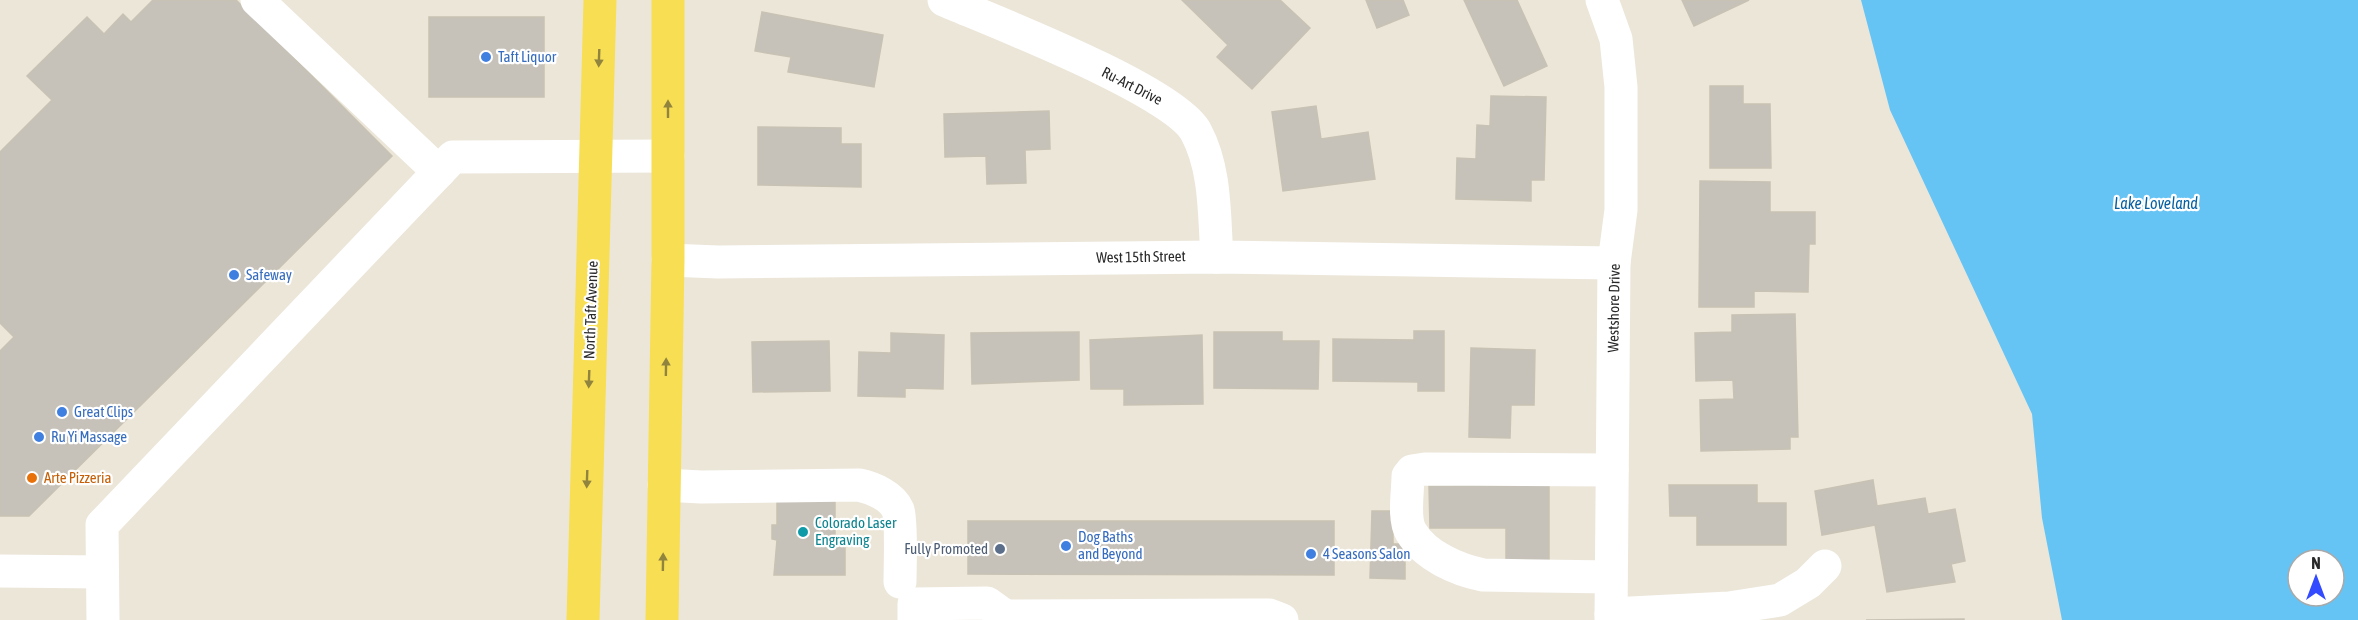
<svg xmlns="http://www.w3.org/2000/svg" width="2358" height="620" viewBox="0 0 2358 620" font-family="'Asap Condensed',sans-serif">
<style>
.water{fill:#66c4f5;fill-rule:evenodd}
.building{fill:#c7c2b9;stroke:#c7c2b3;stroke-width:1.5}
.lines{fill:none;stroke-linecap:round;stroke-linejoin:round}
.minor{stroke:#fff;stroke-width:33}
.major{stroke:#f8de53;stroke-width:33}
.oneway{fill:#90843e}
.shop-dot{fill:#3f7fe0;stroke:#fff;stroke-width:2}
.food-dot{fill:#e8710a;stroke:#fff;stroke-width:2}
.culture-dot{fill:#0f9aa8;stroke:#fff;stroke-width:2}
.service-dot{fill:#5c6f8a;stroke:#fff;stroke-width:2}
.labels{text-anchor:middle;stroke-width:4.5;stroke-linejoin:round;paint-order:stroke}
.shop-label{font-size:15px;fill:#366cbe;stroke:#fff;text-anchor:start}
.street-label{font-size:15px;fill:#292929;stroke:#fff}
.food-label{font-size:15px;fill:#c56008;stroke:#fff;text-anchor:start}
.culture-label{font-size:15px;fill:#0d838f;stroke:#fff;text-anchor:start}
.service-label{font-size:15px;fill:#4e5e75;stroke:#fff;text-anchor:end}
.water-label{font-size:16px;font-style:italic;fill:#065fa0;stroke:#fff}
</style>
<rect width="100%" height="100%" fill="#ece6d9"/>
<!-- water -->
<path class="water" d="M1861 0H2358V620H2062L2042 518 2032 414 1890 110ZM2298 560H2334V596H2298Z"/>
<!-- building -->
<g class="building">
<polygon points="153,0 236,0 392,156 29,516 0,516 0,351 14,337 0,323 0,152 52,100 27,76 87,17 104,34 123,14 131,22"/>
<polygon points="1182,0 1280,0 1310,28 1252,89 1217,57 1228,45"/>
<polygon points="1366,0 1403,0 1409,15 1377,28"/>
<polygon points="1464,0 1517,0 1547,66 1504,86"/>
<polygon points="1682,0 1749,0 1694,26"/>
<polygon points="762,12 883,35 874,87 788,72 791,57 755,51"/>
<rect x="429" y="17" width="115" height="80"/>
<polygon points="1710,86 1743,86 1743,104 1770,104 1771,168 1710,168"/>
<polygon points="1491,96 1546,97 1544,180 1531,180 1531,201 1456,199 1457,158 1476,159 1477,125 1490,126"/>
<polygon points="1316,106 1321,139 1368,132 1375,179 1283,191 1272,112"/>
<polygon points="1049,111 1050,149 1025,150 1026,183 987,184 986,156 945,157 944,114"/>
<polygon points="758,127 841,128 841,144 861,144 861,187 758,185"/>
<polygon points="1700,181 1770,182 1770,212 1815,212 1815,244 1809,244 1808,292 1754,291 1754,307 1699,307"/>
<polygon points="1795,314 1798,437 1790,437 1790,449 1701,451 1700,400 1734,399 1733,380 1696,381 1695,333 1732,332 1732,315"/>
<polygon points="1414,331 1444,331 1444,391 1418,391 1418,382 1333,381 1333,339 1414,340"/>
<polygon points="1079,332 1079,380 972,384 971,333"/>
<polygon points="1214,332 1282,332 1282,341 1319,341 1318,389 1214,388"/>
<polygon points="891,333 944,335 943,389 905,388 905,397 858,396 859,352 891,353"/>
<polygon points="1202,335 1203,404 1124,405 1124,389 1091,389 1090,340"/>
<polygon points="829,341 830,391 753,392 752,342"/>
<polygon points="1471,348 1535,350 1534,405 1511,405 1510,438 1469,437"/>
<polygon points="1873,480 1877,506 1925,498 1928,514 1955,509 1965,561 1951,564 1955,582 1887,592 1875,525 1822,535 1815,491"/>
<polygon points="1549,485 1549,564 1506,564 1506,528 1430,528 1429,486"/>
<polygon points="1669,485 1757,485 1757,503 1786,503 1786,545 1697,545 1697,516 1670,516"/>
<polygon points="777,500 835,500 835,541 845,541 845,575 774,575 777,540 772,539 772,525 777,525"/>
<polygon points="1372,511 1393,511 1393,544 1405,544 1405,579 1370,578"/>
<polygon points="968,521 1334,521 1334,575 968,574"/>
<polygon points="1964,619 1964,620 1866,620"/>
</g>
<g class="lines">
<!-- minor -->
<g class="minor">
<polyline points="257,0 439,172"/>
<path d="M944 0C993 21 1175 91 1196 132 1216 169 1214 215 1217 257"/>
<polyline points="1602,0 1616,39 1621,87 1621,210 1614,263 1611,620"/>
<polyline points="668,260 718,262 1217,257 1614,263"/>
<path d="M664 485 701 487 859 485C873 488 892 496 898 510 902 523 900 566 900 582"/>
<polyline points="0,571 102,572"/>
<path d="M1611 577 1483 575C1458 570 1425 556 1411 532 1403 519 1408 491 1408 476L1412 471 1425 469 1612 470"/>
<polyline points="1611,614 1729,608 1780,600 1808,583 1825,566"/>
<polyline points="103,620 102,525 453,157 668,156"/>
<polyline points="914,620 914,604 987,603 1005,616"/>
<polyline points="1005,620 1005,616 1251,615 1269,615 1282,620"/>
</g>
<!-- major -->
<g class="major">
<polyline points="583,620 600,0"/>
<polyline points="662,620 668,260 668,0"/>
</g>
</g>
<!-- one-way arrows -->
<defs><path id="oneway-solid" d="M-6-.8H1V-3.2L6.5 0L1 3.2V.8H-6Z" transform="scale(1.5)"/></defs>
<g class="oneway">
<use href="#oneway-solid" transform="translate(599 58) rotate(92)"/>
<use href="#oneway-solid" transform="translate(668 109) rotate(-90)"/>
<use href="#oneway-solid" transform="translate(666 367) rotate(-89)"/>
<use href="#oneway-solid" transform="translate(589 379) rotate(92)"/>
<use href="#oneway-solid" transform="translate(587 479) rotate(92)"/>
<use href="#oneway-solid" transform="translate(663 562) rotate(-89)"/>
</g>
<!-- markers -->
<g class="shop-dot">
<circle cx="486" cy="57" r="6"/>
<circle cx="234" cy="275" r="6"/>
<circle cx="62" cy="412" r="6"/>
<circle cx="39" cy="437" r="6"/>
<circle cx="1066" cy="546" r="6"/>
<circle cx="1311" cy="554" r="6"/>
</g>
<circle class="food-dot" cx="32" cy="478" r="6"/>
<circle class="culture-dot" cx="803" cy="532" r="6"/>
<circle class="service-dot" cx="1000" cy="549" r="6"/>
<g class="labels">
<!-- shop labels -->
<g class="shop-label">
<text x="498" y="62">Taft Liquor</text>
<text x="246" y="280">Safeway</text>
<text x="74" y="417">Great Clips</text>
<text x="51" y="442">Ru Yi Massage</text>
<text x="1078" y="542">Dog Baths<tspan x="1078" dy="17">and Beyond</tspan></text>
<text x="1323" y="559">4 Seasons Salon</text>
</g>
<!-- street labels -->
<g class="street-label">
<text transform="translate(1132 86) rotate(27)" y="5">Ru-Art Drive</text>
<text transform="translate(1141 257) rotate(-1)" y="5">West 15th Street</text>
<text transform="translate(1614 308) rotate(-89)" y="5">Westshore Drive</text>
<text transform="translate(591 310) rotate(-88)" y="5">North Taft Avenue</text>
</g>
<!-- food labels -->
<g class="food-label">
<text x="44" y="483">Arte Pizzeria</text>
</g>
<!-- culture labels -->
<g class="culture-label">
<text x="815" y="528">Colorado Laser<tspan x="815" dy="17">Engraving</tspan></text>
</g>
<!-- service labels -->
<g class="service-label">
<text x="988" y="554">Fully Promoted</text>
</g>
<!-- water labels -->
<g class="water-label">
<text x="2156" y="209">Lake Loveland</text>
</g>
</g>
<!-- north arrow -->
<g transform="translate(2316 578)"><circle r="28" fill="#ffffff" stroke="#a9a9a9" stroke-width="1.5"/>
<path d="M0-4.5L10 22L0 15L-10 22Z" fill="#344aff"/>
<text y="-9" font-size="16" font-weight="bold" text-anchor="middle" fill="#292929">N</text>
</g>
</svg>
